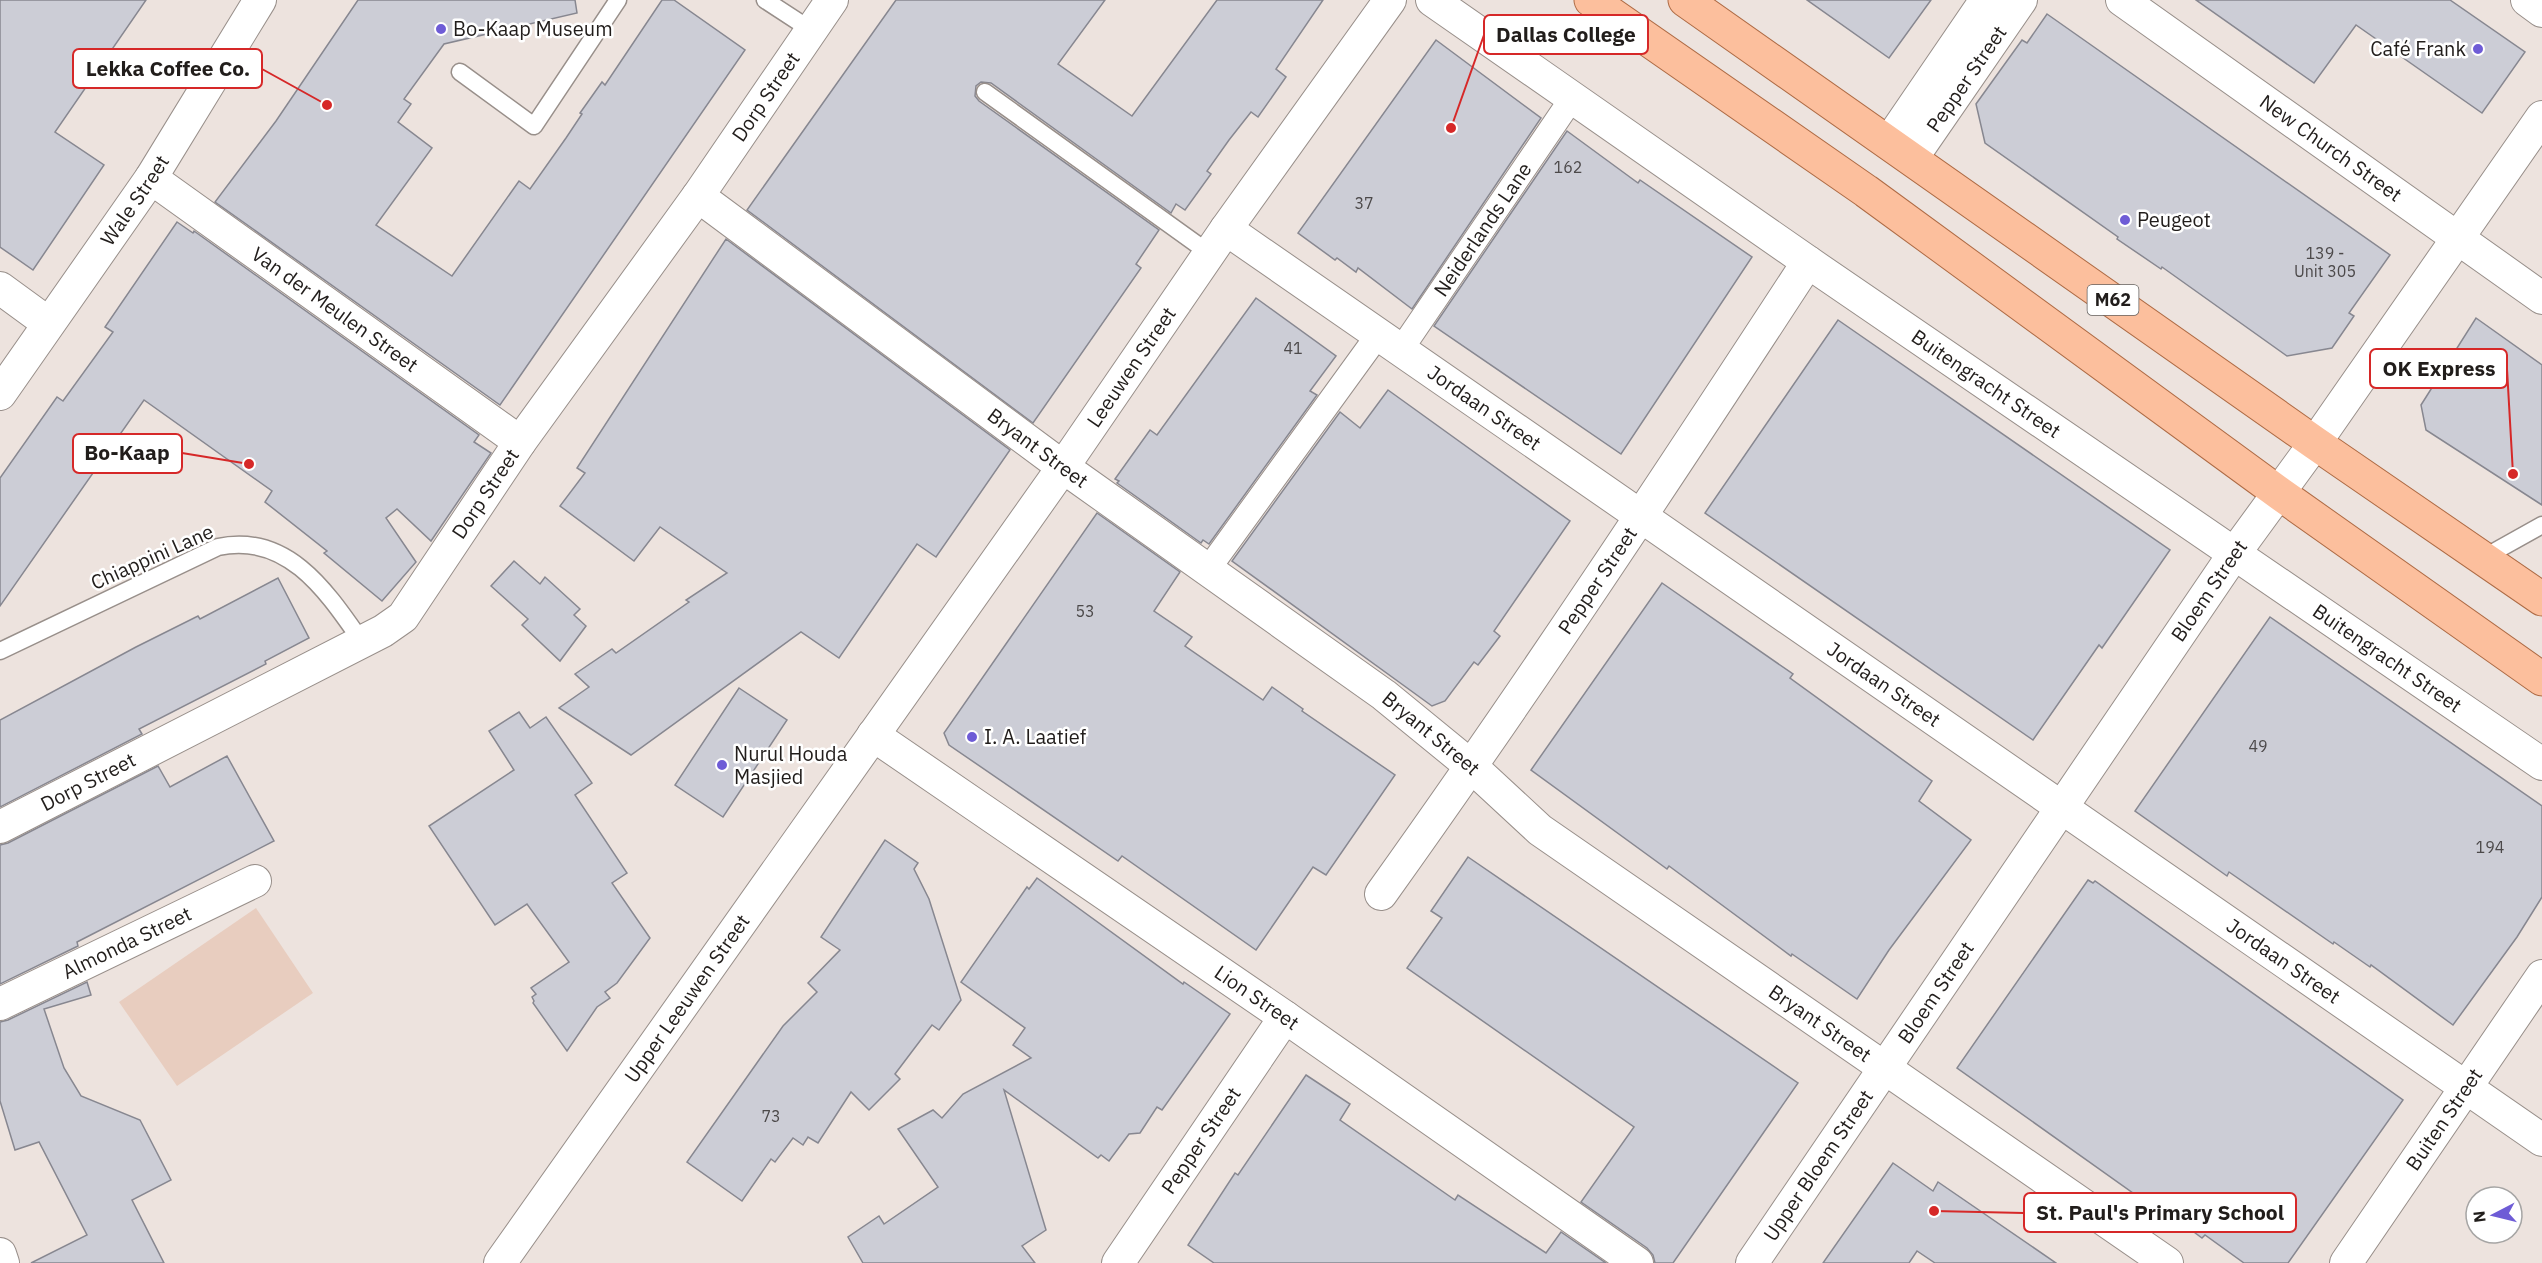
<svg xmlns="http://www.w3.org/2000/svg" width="2542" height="1263" viewBox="0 0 2542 1263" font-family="'IBM Plex Sans',sans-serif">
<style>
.green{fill:#e8cdbf}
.building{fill:#cccdd6;stroke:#878790;stroke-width:1.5}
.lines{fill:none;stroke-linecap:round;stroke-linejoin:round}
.service-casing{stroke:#988f8a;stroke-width:19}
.pedestrian-casing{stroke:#988f8a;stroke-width:26}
.minor-casing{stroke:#988f8a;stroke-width:34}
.primary-casing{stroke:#ae6b45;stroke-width:35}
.service{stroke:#fff;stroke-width:16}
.pedestrian{stroke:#fff;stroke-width:24}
.minor{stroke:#fff;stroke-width:32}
.primary{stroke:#fcbf9d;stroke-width:33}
.poi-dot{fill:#6e5cd6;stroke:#fff;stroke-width:2}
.labels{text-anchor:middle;stroke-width:5;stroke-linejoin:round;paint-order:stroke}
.number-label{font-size:16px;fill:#4c494a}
.shield{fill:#fff;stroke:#64615f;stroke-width:1.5}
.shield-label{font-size:18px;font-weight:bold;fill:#211d1b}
.poi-label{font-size:20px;fill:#211d1b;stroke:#fff;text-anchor:start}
.street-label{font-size:20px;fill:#211d1b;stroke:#fff}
.leader{fill:none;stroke:#d62828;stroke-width:2}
.callout-dot{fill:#d62828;stroke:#fff;stroke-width:2}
.callout{fill:#fff;stroke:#d62828;stroke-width:2}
.callout-label{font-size:21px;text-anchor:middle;font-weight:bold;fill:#211d1b}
</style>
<rect width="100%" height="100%" fill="#ede3de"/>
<!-- green -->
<polygon class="green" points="256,908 313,993 177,1086 119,1002"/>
<!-- building -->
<g class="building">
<polygon points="0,0 146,0 55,132 104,165 33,270 0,247"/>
<polygon points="358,0 575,0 577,13 444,44 404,99 411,104 398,122 432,148 376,225 452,276 519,181 530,189 566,138 582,114 580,113 602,82 605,85 662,0 674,0 745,50 500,405 215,202 276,121"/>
<polygon points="896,0 1105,0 1058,64 1132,116 1217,0 1323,0 1276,69 1286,77 1258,117 1251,112 1229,140 1207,171 1211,174 1185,210 1176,204 1171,213 991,83 981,82 976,86 975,96 979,101 1159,230 1136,264 1141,268 1033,423 747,210"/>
<polygon points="1807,0 1931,0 1889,58"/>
<polygon points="2196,0 2450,0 2525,52 2482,113 2356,25 2314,83"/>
<polygon points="2047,14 2390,255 2349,313 2354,316 2332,348 2287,356 2162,267 2161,269 2117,239 2118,237 1985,143 1976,104 2022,40 2027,43"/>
<polygon points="1436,40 1541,118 1412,309 1358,268 1356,272 1337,258 1335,260 1298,233"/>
<polygon points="1567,131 1638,183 1640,180 1752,257 1621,454 1434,326"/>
<polygon points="177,222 193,233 194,231 479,435 474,442 491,453 431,541 397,509 386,518 416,562 382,601 324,553 327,551 265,502 272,491 144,400 0,606 0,478 57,397 63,401 113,332 105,327"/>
<polygon points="726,239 1010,450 936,557 917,544 839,658 801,632 631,755 559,708 589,687 575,674 612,649 616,653 689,602 686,600 727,573 660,527 634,561 560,506 585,473 577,468"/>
<polygon points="1256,298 1336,356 1310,391 1317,395 1209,544 1203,540 1201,543 1117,483 1119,481 1115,479 1150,430 1157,435"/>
<polygon points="2476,318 2542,365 2542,505 2426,430 2421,405"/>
<polygon points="1838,320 2170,550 2102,648 2099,645 2033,740 1705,513"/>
<polygon points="1388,390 1570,521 1494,631 1500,636 1478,665 1474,662 1445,701 1432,706 1232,561 1340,412 1360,428"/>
<polygon points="1097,513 1180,572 1154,611 1192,637 1185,646 1263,700 1272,687 1303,709 1302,711 1395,775 1326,875 1313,867 1256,950 1122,856 1118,861 949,745 944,733"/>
<polygon points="514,561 540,584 545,577 580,609 574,615 586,626 560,661 522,625 528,619 491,586"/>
<polygon points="278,578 309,638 265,661 266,664 139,729 142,734 0,807 0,720 136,647 198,616 200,619"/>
<polygon points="1662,583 1793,674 1790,678 1932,781 1919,801 1971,840 1889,950 1857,999 1792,954 1791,956 1669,866 1667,869 1531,770"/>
<polygon points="2270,617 2542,806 2542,897 2517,937 2453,1025 2371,965 2370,967 2334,942 2333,944 2229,872 2227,876 2135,811"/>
<polygon points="739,688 787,720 723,817 675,785"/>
<polygon points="519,712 530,728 546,717 592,783 575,795 627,873 612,883 650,938 617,983 605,992 610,998 597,1007 567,1051 533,1003 534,1001 532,997 536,994 531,988 569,962 527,904 495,925 429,826 514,770 489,731"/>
<polygon points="227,756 274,841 77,942 78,946 0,984 0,845 8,843 158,766 170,787"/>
<polygon points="885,840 918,863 914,869 929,899 961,1000 939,1030 932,1025 895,1074 900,1079 869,1110 851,1092 818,1143 808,1137 803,1145 793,1138 775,1162 771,1159 742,1201 687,1162 783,1026 817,992 808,983 840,950 821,937"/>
<polygon points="1468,857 1798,1083 1673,1263 1655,1263 1653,1255 1647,1248 1581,1202 1634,1127 1407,968 1442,918 1431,911"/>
<polygon points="1037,878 1183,984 1184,982 1230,1014 1162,1110 1157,1107 1140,1133 1129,1134 1109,1161 1101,1155 1098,1158 1004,1090 1046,1230 1022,1246 1035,1263 863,1263 848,1237 879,1216 884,1224 938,1187 898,1129 933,1110 942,1118 963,1094 1031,1058 1013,1045 1025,1028 961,982 1027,887 1029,889"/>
<polygon points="2088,880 2093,883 2095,881 2403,1100 2288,1263 2244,1263 2205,1235 2202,1238 2167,1212 2164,1215 1957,1068"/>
<polygon points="87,982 91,995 44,1009 64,1068 81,1096 140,1120 171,1180 132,1200 164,1263 31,1263 87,1235 39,1142 15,1150 0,1101 0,1022 8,1020"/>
<polygon points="1306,1075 1350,1104 1340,1120 1455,1200 1458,1195 1546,1253 1561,1232 1606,1263 1214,1263 1188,1245 1235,1173 1238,1175"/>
<polygon points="1893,1163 1933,1191 1938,1182 2056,1263 1935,1263 1917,1251 1909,1263 1823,1263"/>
</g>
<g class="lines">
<defs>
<g id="service">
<polyline points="765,0 811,30"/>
<polyline points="460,72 534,126 618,0"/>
<polyline points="985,92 1209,253"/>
<polyline points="2483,558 2542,525"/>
<path d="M0 651 218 547C288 532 327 592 362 642"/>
</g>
<g id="pedestrian">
<path id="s1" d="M1400 351 1566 107"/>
<polyline points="1209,568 1378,335"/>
</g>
<g id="minor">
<path id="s2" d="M1432 0 1808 262 2542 764"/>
<path id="s3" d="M2122 0 2542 298"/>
<polyline points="2527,0 2542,11"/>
<polyline points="1889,142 1986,0"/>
<path id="s4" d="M1912 158 2021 0"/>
<path id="s5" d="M151 178 520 442"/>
<path id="s6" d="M698 196 1063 467 1384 695 1472 767 1540 830 2167 1263"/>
<path id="s7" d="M1226 229 2542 1140"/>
<polyline points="0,288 48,323"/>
<path id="s8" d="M0 394 151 178 260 0"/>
<path id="s9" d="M873 735 1285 1017 1637 1263"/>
<path id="s10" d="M0 827 383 631 403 617 520 442 698 196 832 0"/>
<path id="s11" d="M1381 894C1529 687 1669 475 1808 262"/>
<path id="s12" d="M0 1004 255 881"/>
<polyline points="0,1254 3,1263"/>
<path id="s13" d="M500 1263 1063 467 1226 229 1390 0"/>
<path id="s14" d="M1118 1263 1285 1017"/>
<path id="s15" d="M1752 1263 2234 554 2315 443 2542 117"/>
<path id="s16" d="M2346 1263 2542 976"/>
</g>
<g id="primary">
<polyline points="1591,0 1866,191 2279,493 2542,679"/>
<polyline points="1685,0 2315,443 2542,599"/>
</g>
</defs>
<!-- service casing -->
<use href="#service" class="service-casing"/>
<!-- pedestrian casing -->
<use href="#pedestrian" class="pedestrian-casing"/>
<!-- minor casing -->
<use href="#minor" class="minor-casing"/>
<!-- primary casing -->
<use href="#primary" class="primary-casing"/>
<!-- service -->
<use href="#service" class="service"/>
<!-- pedestrian -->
<use href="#pedestrian" class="pedestrian"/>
<!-- minor -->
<use href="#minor" class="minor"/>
<!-- primary -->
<use href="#primary" class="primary"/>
</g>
<!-- markers -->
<g class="poi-dot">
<circle cx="441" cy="29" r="6"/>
<circle cx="2478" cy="49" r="6"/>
<circle cx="2125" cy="220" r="6"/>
<circle cx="972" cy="737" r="6"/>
<circle cx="722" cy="765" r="6"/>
</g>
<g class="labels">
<!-- number labels -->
<g class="number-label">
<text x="1568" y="173">162</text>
<text x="1364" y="209">37</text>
<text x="2325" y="259">139 -<tspan x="2325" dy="18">Unit 305</tspan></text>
<text x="1293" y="354">41</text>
<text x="1085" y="617">53</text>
<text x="2258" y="752">49</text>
<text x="2490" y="853">194</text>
<text x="771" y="1122">73</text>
</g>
<!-- shield labels -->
<rect class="shield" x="2087.5" y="285" width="51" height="30" rx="4.5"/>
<g class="shield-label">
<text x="2113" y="306">M62</text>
</g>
<!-- poi labels -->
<g class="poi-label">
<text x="453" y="36">Bo-Kaap Museum</text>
<text x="2466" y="56" text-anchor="end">Café Frank</text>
<text x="2137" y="227">Peugeot</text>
<text x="984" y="744">I. A. Laatief</text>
<text x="734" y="761">Nurul Houda<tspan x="734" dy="23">Masjied</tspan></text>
</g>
<!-- street labels -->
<g class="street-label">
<text dy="7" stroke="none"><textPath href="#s4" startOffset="96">Pepper Street</textPath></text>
<text dy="7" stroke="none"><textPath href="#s10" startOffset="1089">Dorp Street</textPath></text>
<text dy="7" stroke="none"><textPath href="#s3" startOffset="256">New Church Street</textPath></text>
<text dy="7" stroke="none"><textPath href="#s8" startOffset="236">Wale Street</textPath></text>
<text dy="7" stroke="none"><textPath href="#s1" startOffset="147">Neiderlands Lane</textPath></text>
<text dy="7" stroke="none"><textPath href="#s5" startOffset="226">Van der Meulen Street</textPath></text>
<text dy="7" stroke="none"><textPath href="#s13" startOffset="1096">Leeuwen Street</textPath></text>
<text dy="7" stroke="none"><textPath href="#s2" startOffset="674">Buitengracht Street</textPath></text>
<text dy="7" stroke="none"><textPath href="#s7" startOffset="314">Jordaan Street</textPath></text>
<text dy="7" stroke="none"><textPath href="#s6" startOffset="423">Bryant Street</textPath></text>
<text dy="7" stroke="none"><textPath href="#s10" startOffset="603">Dorp Street</textPath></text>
<text transform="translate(152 557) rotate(-24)" y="7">Chiappini Lane</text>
<text dy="7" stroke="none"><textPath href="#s11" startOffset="381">Pepper Street</textPath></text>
<text dy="7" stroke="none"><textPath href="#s15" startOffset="813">Bloem Street</textPath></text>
<text dy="7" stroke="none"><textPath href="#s2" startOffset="1160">Buitengracht Street</textPath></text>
<text dy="7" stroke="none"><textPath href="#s7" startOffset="800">Jordaan Street</textPath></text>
<text dy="7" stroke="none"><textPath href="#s6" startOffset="909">Bryant Street</textPath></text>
<text dy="7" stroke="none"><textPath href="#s10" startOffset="99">Dorp Street</textPath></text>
<text dy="7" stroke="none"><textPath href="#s12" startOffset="141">Almonda Street</textPath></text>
<text dy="7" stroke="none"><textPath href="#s7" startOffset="1286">Jordaan Street</textPath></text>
<text dy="7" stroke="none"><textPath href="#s15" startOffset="327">Bloem Street</textPath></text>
<text dy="7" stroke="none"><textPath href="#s9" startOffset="465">Lion Street</textPath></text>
<text dy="7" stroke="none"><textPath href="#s13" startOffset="324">Upper Leeuwen Street</textPath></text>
<text dy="7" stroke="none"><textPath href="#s6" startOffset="1395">Bryant Street</textPath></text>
<text dy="7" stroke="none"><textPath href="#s16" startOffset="174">Buiten Street</textPath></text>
<text dy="7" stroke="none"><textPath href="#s14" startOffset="148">Pepper Street</textPath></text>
<text dy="7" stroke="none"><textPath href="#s15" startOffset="118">Upper Bloem Street</textPath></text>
</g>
</g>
<!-- callouts -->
<path class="leader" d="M1451 128L1484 35M327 105L262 69M2513 474L2507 369M249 464L182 453M1934 1211L2024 1213"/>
<g class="callout-dot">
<circle cx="1451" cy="128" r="6"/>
<circle cx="327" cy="105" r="6"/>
<circle cx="2513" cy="474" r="6"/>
<circle cx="249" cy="464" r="6"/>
<circle cx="1934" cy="1211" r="6"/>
</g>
<g class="callout">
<rect x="1484" y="15" width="164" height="39" rx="6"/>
<rect x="73" y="49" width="189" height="39" rx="6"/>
<rect x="2370" y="349" width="137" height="39" rx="6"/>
<rect x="73" y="434" width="109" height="39" rx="6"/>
<rect x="2024" y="1193" width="272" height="39" rx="6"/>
</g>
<g class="callout-label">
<text x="1566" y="42">Dallas College</text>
<text x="168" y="76">Lekka Coffee Co.</text>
<text x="2439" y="376">OK Express</text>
<text x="127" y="460">Bo-Kaap</text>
<text x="2160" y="1220">St. Paul's Primary School</text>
</g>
<!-- north arrow -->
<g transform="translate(2494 1215) rotate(263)"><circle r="28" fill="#ffffff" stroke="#a6a5a4" stroke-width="1.5"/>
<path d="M0-4.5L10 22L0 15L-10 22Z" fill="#6e5cd6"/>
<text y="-9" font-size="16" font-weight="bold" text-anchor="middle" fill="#211d1b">N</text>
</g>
</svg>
